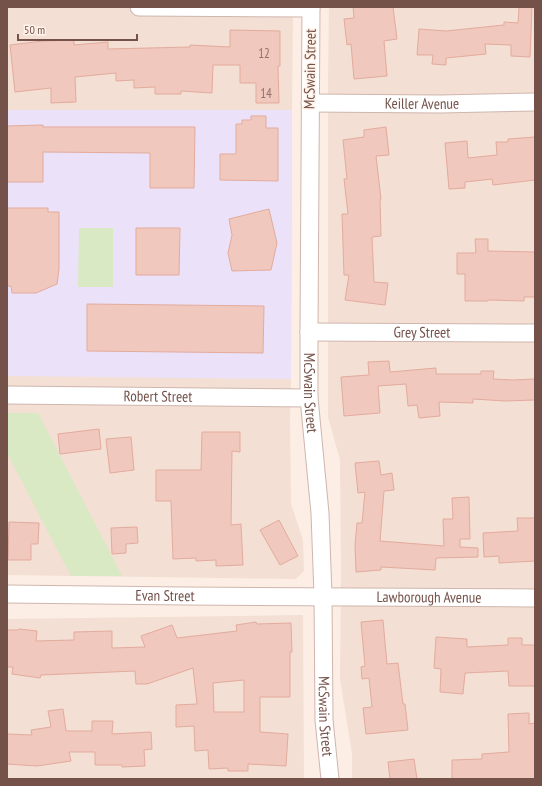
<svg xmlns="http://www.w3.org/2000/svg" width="542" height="786" viewBox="0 0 542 786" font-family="'PT Sans Narrow',sans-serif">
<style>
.residential{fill:#f3dfd3}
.education{fill:#ebe1f8}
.green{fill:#d9e9c3}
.building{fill:#f0c8bd;stroke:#e3ab9d;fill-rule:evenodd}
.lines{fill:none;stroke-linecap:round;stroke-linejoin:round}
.minor-casing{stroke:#cfb6ae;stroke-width:19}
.minor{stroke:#fff;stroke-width:17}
.labels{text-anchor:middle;stroke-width:3;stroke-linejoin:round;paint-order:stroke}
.number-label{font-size:13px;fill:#937067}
.street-label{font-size:15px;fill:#74524a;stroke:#fff3ea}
</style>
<rect width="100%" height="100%" fill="#fceee4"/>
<!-- residential -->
<g class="residential">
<polygon points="7,7 293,7 292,110 291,379 290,420 291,504 303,540 304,571 296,579 7,575"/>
<polygon points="329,7 535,7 535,779 352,779 352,754 340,679 341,570 340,460 328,417 328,82"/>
<polygon points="303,615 304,779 7,779 7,619"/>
</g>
<!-- education -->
<polygon class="education" points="7,110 292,110 291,379 7,376"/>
<!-- green -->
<g class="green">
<polygon points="79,228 113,228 113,287 78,287"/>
<polygon points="7,413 38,413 122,576 71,576 7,453"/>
</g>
<!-- building -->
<g class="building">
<polygon points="353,7 393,7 397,39 384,41 387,76 354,79 351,44 347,45 344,19 354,18"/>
<polygon points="519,7 532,7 530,57 511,56 511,45 485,44 486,54 446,58 446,65 432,64 433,55 417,55 419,29 446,31 504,25 504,22 518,23"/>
<polygon points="230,30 280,31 280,66 278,66 279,103 256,103 256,83 240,83 240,65 213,65 212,93 181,91 181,94 155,94 155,87 134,88 134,80 116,81 116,73 75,77 76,102 51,103 51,88 15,92 10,45 43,41 74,40 74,45 108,42 108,49 190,47 190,45 230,47"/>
<polygon points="251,116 266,116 266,128 278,128 278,181 220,180 220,154 236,154 236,124 242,124 242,120 251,120"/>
<polygon points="43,125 43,127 195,127 194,188 150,188 150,153 43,152 43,182 7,182 7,126"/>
<polygon points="386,127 389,155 376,156 381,199 380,199 381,236 372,237 374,282 388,283 385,305 345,300 349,275 344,275 342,214 348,214 344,179 347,179 343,140 364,137 364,130"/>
<polygon points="535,137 535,180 493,185 492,179 465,182 465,188 449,189 445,143 467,141 468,158 497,155 496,142 508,142 508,139"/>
<polygon points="7,208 48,208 48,212 59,212 59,269 57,284 36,293 12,293 11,286 7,286"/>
<polygon points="269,209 277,243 271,270 232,271 228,253 232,235 229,219"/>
<polygon points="136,228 180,228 179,275 136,275"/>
<polygon points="475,239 488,239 488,251 535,252 535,297 524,297 524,301 488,300 488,301 465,301 465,274 457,274 457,253 476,253"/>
<polygon points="87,304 264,306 263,353 87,351"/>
<polygon points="389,361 390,372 436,368 436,374 481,374 481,371 494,371 493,379 513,380 535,379 535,400 505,401 473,399 473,403 439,402 440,416 419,418 417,405 408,406 406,384 378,386 380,413 344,416 341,377 369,375 368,362"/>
<polygon points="99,429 101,449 60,454 58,434"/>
<polygon points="202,432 240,432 240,452 232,451 231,525 241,524 243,565 216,566 216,560 196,561 196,558 173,559 171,501 156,501 156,470 201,470"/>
<polygon points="131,437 134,470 110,473 106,439"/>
<polygon points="379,461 381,475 392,473 394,490 384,491 380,541 444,546 443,519 453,519 452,498 469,497 470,539 460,539 460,547 478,548 478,557 436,558 435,570 381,567 381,570 356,572 355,545 357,523 362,523 365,492 358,493 355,463"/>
<polygon points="517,518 535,518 535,561 499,563 499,556 484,557 483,533 518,531"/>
<polygon points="279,520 298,556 280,565 260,530"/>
<polygon points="9,522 39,523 38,544 31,544 31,560 8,560"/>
<polygon points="137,527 138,543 126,544 126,553 112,554 111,528"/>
<polygon points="383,620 387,664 398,663 403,704 405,704 408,730 366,734 363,708 372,707 369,678 362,679 361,667 365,666 361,622"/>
<path d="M256 622 257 624 291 623 292 652H290V697H260V732L288 734 286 766 248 764V771H228V768L209 769 208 750 195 751 194 726 176 727V705L197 704 193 668 147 684H136L135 671 41 675 40 678 12 674 13 667H7V630H18L19 629 37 631 36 641 74 640V632L112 631V648L145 647 141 636 172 625 177 638 237 631 236 625ZM244 680V712H214L213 683Z"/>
<polygon points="436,637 467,639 467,647 508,645 508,638 522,638 522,645 535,645 535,686 509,686 508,671 465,673 463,694 440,692 441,669 434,668"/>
<polygon points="63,709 66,731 92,731 92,721 113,721 112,734 151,732 152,749 144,750 145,766 122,767 122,765 95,765 95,752 69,752 71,761 37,766 7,764 7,734 32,735 31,730 51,727 48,711"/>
<polygon points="529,713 529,724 535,723 535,779 452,779 452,760 482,759 482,754 509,752 508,714"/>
<polygon points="414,759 417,779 390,779 388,762"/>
</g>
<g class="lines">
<defs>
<g id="minor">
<polyline points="139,7 311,8"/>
<path id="s1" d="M311 7 309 332V398L320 513 323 596 324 720 330 779"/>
<path id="s2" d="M310 103 440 104 535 102"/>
<path id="s3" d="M309 332 535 333"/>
<path id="s4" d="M7 395 309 398"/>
<path id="s5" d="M7 594 185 596 535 598"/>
</g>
</defs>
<!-- minor casing -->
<use href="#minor" class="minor-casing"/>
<!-- minor -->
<use href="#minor" class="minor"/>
</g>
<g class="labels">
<!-- number labels -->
<g class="number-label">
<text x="264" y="58">12</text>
<text x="266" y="98">14</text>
</g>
<!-- street labels -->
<g class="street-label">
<text transform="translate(310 69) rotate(-89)" y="5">McSwain Street</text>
<text dy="5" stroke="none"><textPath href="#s2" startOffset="112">Keiller Avenue</textPath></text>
<text dy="5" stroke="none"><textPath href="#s3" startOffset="113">Grey Street</textPath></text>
<text dy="5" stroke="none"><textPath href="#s1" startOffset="386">McSwain Street</textPath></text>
<text dy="5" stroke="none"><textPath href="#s4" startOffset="151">Robert Street</textPath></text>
<text dy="5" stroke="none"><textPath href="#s5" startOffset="158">Evan Street</textPath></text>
<text dy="5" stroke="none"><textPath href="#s5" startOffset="422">Lawborough Avenue</textPath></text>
<text dy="5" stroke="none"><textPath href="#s1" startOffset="710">McSwain Street</textPath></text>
</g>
</g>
<!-- border -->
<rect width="542" height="786" fill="none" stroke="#74524a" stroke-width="16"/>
<!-- scale -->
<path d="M18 34v6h119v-6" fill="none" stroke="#74524a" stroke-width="2"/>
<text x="24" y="34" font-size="12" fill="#74524a" stroke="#fff3ea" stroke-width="3" paint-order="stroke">50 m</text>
</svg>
